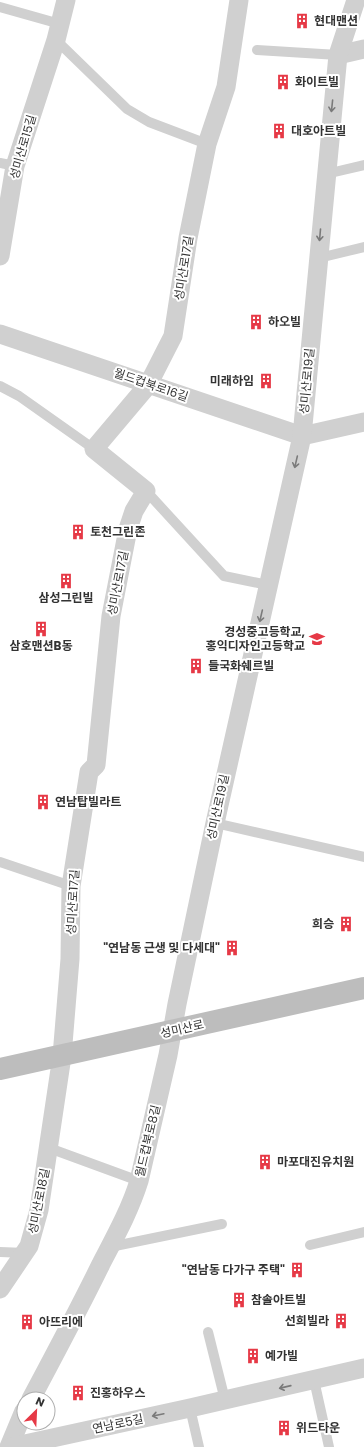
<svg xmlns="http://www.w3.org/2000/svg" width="364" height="1447" viewBox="0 0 364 1447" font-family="Poppins,'Noto Sans KR',sans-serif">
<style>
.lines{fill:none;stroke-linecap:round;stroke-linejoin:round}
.lane{stroke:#d0d0d0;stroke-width:10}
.street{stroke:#d0d0d0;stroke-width:19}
.secondary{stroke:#bdbdbd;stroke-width:22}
.oneway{stroke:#7a7a7a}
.labels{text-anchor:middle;stroke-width:4;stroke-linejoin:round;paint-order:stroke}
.poi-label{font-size:12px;font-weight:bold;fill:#333;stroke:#fff;text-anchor:start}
.street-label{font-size:12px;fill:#333;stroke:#fff}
</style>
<rect width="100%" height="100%" fill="#fff"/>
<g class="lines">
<!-- lane -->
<g class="lane">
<polyline points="0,7 60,24"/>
<polyline points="56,40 127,109 149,122 207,144"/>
<polyline points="257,50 338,55"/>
<polyline points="0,163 15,166"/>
<polyline points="326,174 364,165"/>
<polyline points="319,258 364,247"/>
<polyline points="0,386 19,396 94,449"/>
<polyline points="146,491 224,576 268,585"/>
<polyline points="215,823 364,857"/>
<polyline points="0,862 71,886"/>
<polyline points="49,1148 139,1181"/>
<polyline points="310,1245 364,1232"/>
<polyline points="110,1247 222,1224"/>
<polyline points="0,1252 26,1253"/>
<polyline points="208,1332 225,1400"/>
<polyline points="314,1380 329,1447"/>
<polyline points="190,1408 199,1447"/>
</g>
<!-- street -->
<g class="street">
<polyline points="338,55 364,49"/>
<polyline points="0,256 15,166 56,40 66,0"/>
<polyline points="0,334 302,436 364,422"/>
<polyline points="0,1289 29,1246 39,1210 62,1056 70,959 71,886 89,772 96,765 111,616 128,529 134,511 146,491 94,449 148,385 173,336 188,238 207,144 226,87 239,0"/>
<path d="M31 1399C55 1354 79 1309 101 1264 115 1237 130 1210 139 1181L168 1055 177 1004 215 823 302 436 338 55 356 0"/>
<polyline points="9,1447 24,1411"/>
<polyline points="11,1447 190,1408 364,1368"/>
</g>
<!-- secondary -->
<polyline class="secondary" points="0,1069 364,988"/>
</g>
<!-- one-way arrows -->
<defs><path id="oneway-shaft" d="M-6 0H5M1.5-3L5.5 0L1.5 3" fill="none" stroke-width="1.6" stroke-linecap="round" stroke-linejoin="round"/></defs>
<g class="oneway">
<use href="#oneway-shaft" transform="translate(332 106) rotate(96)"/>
<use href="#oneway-shaft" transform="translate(320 235) rotate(95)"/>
<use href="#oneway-shaft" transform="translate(296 462) rotate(103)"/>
<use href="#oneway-shaft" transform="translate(261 616) rotate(103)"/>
<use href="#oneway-shaft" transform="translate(285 1387) rotate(167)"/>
<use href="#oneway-shaft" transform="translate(158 1415) rotate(168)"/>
</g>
<!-- icons -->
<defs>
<symbol id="building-bare" viewBox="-9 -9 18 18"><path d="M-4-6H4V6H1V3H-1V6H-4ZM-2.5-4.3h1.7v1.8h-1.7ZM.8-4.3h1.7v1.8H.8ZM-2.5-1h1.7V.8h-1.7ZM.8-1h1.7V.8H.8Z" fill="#e63946" stroke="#fff" stroke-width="2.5" paint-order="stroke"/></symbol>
<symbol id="school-bare" viewBox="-9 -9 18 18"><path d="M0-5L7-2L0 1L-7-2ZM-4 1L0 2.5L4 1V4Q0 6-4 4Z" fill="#e63946" stroke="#fff" stroke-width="2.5" paint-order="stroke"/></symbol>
</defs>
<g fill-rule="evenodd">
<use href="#building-bare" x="291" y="10" width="22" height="22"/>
<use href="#building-bare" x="272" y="71" width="22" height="22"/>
<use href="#building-bare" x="268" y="120" width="22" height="22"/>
<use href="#building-bare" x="245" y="311" width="22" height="22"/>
<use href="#building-bare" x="255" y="370" width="22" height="22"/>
<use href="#building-bare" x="67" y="521" width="22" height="22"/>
<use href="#building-bare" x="55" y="570" width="22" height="22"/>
<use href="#building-bare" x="30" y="618" width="22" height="22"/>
<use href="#school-bare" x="306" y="628" width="22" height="22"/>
<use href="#building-bare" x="185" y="655" width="22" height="22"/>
<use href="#building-bare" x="32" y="791" width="22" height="22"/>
<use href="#building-bare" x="335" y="913" width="22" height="22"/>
<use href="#building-bare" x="221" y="937" width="22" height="22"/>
<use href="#building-bare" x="254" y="1151" width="22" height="22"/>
<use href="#building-bare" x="286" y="1259" width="22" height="22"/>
<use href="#building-bare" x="228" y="1289" width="22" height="22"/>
<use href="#building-bare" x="330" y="1310" width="22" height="22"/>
<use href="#building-bare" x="16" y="1311" width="22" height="22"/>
<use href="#building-bare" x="242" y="1345" width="22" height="22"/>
<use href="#building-bare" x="67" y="1382" width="22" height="22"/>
<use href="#building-bare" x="273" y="1417" width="22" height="22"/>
</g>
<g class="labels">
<!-- poi labels -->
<g class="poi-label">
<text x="314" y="25">현대맨션</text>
<text x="295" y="86">화이트빌</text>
<text x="291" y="135">대호아트빌</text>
<text x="268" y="326">하오빌</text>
<text x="254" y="385" text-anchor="end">미래하임</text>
<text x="90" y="536">토천그린존</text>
<text x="66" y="602" text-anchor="middle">삼성그린빌</text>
<text x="305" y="636" text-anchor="end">경성중고등학교,<tspan x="305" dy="14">홍익디자인고등학교</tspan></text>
<text x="41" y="650" text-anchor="middle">삼호맨션B동</text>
<text x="208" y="670">들국화쉐르빌</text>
<text x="55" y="806">연남탑빌라트</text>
<text x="334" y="928" text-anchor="end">희승</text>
<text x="220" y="952" text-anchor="end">"연남동 근생 및 다세대"</text>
<text x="277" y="1166">마포대진유치원</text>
<text x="285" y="1274" text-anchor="end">"연남동 다가구 주택"</text>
<text x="251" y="1304">참솔아트빌</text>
<text x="329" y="1325" text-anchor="end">선희빌라</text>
<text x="39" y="1326">아뜨리에</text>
<text x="265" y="1360">예가빌</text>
<text x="90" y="1397">진홍하우스</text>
<text x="296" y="1432">위드타운</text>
</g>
<!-- street labels -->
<g class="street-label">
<text transform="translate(23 147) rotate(-74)" y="4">성미산로15길</text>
<text transform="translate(184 268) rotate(-81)" y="4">성미산로17길</text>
<text transform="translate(307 381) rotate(-85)" y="4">성미산로19길</text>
<text transform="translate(151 385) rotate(19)" y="4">월드컵북로16길</text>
<text transform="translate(118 583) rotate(-79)" y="4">성미산로17길</text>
<text transform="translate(218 807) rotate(-78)" y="4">성미산로19길</text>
<text transform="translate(73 902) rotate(-87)" y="4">성미산로17길</text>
<text transform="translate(182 1029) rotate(-13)" y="4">성미산로</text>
<text transform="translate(148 1141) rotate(-77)" y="4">월드컵북로8길</text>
<text transform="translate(39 1201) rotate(-79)" y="4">성미산로18길</text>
<text transform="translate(118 1424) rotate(-12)" y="4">연남로5길</text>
</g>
</g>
<!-- north arrow -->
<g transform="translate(36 1411) rotate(24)"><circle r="19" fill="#ffffff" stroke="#adadad"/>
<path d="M0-3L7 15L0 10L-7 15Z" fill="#e63946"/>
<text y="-6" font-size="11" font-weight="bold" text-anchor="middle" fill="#333333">N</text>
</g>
</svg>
